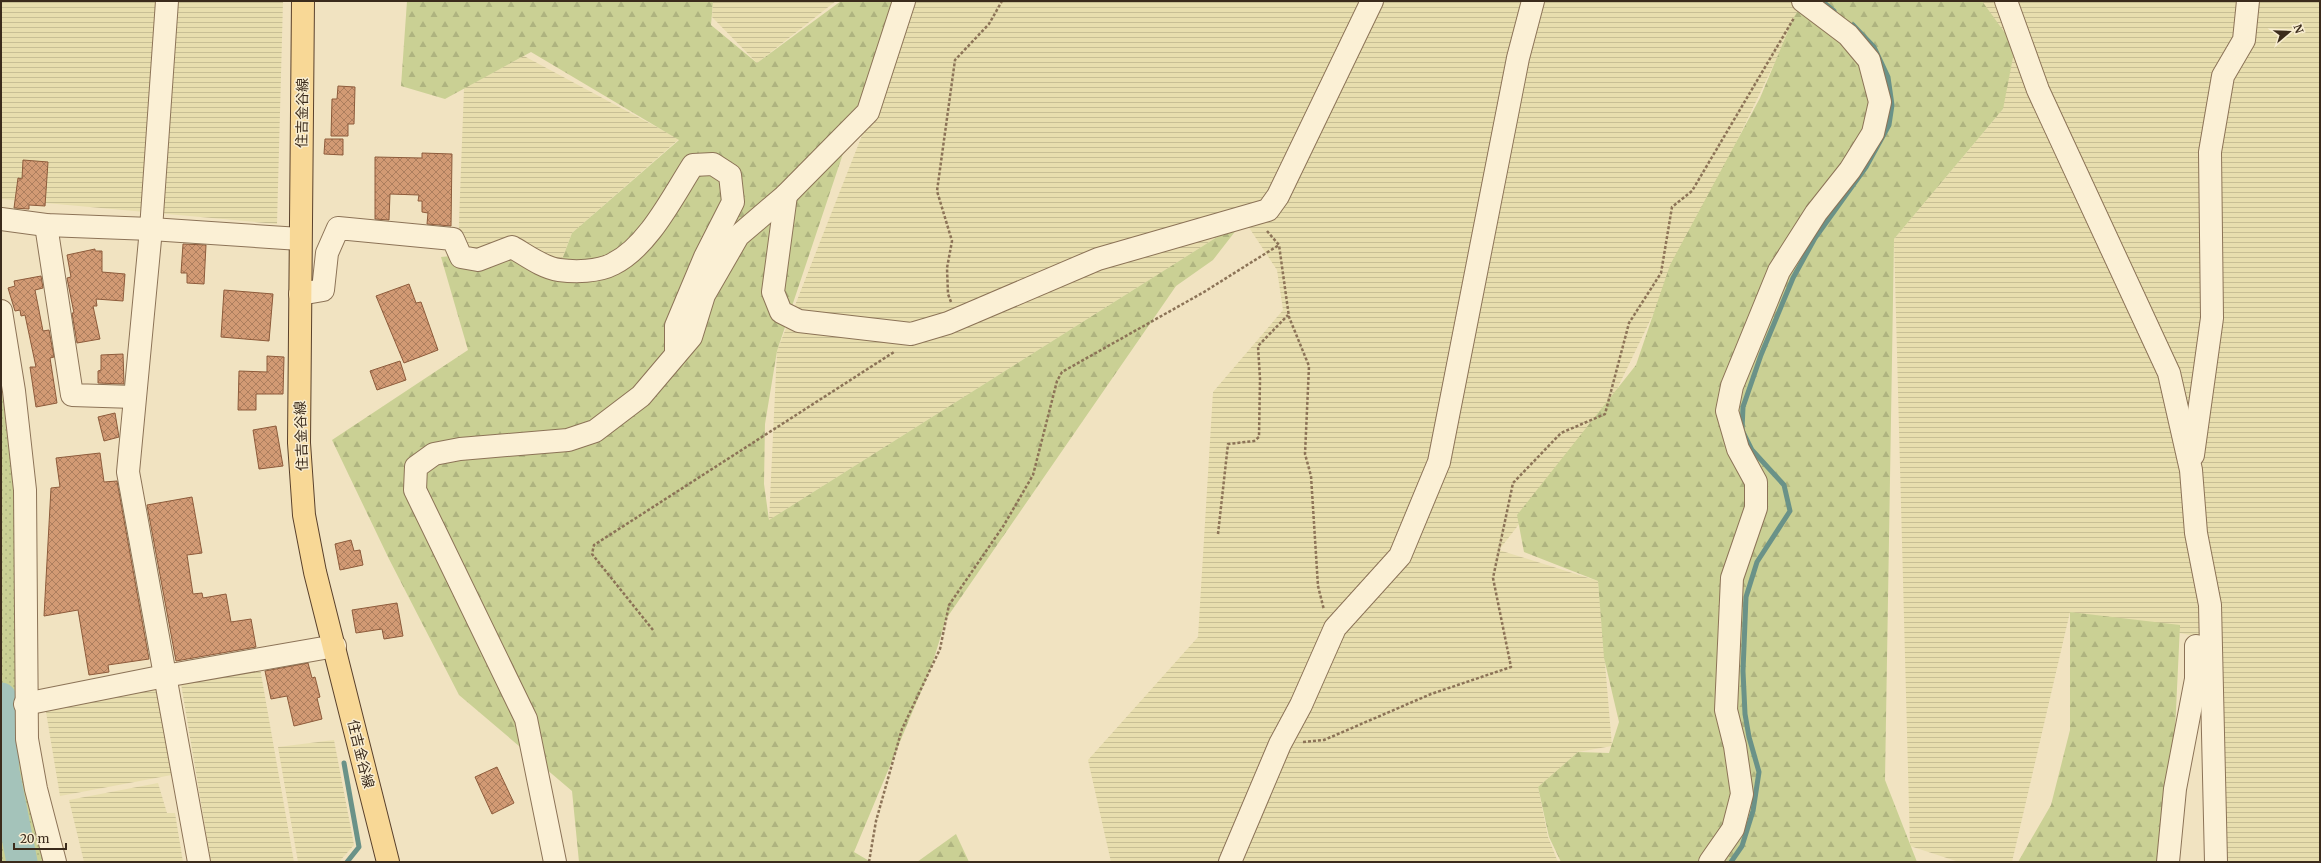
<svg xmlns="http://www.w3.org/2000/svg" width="2321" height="863" viewBox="0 0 2321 863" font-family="Merriweather,'Noto Sans JP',serif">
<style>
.farmland{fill:url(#farmland-rules)}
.grass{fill:url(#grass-dots)}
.forest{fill:url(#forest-firs)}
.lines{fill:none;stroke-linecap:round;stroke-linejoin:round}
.stream{stroke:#6a9288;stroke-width:5}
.river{stroke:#a4c3ba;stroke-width:31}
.building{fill:url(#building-cross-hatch);stroke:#8d5b3b}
.minor-casing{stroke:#8c7357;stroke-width:24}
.major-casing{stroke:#5a412c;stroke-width:24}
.path{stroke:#8c7357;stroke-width:2.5;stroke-dasharray:3 2;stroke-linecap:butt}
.minor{stroke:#fbf0d5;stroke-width:22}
.major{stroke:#f8d896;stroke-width:22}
.labels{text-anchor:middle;stroke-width:3;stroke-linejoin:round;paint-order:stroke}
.street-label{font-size:14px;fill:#3b2b1c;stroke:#f8edd1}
</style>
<defs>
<pattern id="farmland-rules" width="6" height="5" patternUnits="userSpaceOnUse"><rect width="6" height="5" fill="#e8deae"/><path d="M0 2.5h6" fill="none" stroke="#c8bf95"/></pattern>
<pattern id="grass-dots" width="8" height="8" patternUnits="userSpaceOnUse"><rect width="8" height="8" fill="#cad094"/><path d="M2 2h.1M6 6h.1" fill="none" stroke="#aeb37f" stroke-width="1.8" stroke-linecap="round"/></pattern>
<pattern id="forest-firs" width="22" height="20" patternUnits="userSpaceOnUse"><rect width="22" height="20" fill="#cad094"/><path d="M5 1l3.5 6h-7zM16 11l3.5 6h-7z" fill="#aeb37f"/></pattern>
<pattern id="building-cross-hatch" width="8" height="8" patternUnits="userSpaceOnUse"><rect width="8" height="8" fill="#d29a74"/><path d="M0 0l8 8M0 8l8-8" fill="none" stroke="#ac7e5e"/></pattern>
</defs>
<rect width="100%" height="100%" fill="#f1e3c1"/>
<!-- farmland -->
<g class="farmland">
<polygon points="1,1 283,1 277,224 1,199"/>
<polygon points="713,1 836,1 757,63 712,17"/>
<polygon points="915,1 1806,1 1804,2 1605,414 1499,550 1598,581 1612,746 1578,752 1538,787 1548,837 1558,862 1111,862 1088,760 1198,637 1213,392 1283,310 1277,270 1244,220 769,520 777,351"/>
<polygon points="1956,1 2320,1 2320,862 2224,862 2211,639 2070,612 2012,862 1959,862 1910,846 1894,239 2003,109"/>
<polygon points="524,56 679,139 572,233 558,270 458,249 464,88"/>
<polygon points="260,668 294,862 211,862 181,684"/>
<polygon points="160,685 177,774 60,796 45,706"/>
<polygon points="334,740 354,845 339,862 298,862 278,747"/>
<polygon points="158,783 167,813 175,813 183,862 84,862 69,800"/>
</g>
<!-- grass -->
<polygon class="grass" points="1,384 18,518 46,862 1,862"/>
<!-- forest -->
<g class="forest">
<polygon points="407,1 713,1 711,25 757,63 841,1 894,1 777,351 765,424 764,484 769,520 1244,220 1213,260 1176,286 946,619 932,665 854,852 871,862 579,862 572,791 459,695 389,559 332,440 468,350 441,257 502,251 558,270 572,233 679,140 531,52 445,99 401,86"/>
<polygon points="1804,1 1982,1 2015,47 2003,109 1894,239 1885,780 1917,862 1561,862 1549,837 1538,787 1578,752 1609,753 1619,722 1604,658 1598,581 1524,552 1517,515 1636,365 1670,265 1760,98 1794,17"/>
<polygon points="2070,612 2180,625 2170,838 2177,862 2018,862 2051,805 2070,730"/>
<polygon points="956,834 969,862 917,862"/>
</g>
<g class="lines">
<!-- stream -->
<g class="stream">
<polyline points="1822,1 1834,11"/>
<polyline points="344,763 359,847 347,862"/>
<polyline points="1731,862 1742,846 1753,811 1759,772 1749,737 1745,714 1743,671 1746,597 1757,562 1790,511 1784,485 1752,450 1742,430 1743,407 1761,355 1793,278 1815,238 1866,167 1889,125 1892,105 1888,77 1874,47 1853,25"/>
</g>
<!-- river -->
<polyline class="river" points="1,698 4,771 22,862"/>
</g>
<!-- building -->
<g class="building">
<polygon points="338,86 355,87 354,124 348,124 348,136 331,136 332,99 337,99"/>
<polygon points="325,139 343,139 343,155 324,154"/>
<polygon points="422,153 452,154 451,226 427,224 428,213 422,212 422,201 418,201 419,195 390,194 389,220 375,219 375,157 422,158"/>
<polygon points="23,160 48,162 45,206 29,205 29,209 14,208 18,178 22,179"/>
<polygon points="183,244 206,245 204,284 187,283 187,273 181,273"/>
<polygon points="95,249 95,251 102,251 102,272 125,274 123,301 96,299 97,306 93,306 100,339 77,343 72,313 74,313 67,278 71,277 67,255"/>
<polygon points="41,276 43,288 35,290 43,331 49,330 54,357 50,358 57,403 36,407 30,367 36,367 25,315 21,316 20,310 15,311 8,288 15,286 14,281"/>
<polygon points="409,284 416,303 421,302 438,350 404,363 376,296"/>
<polygon points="224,290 273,294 269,341 221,337"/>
<polygon points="123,354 124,384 98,383 98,371 101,370 101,355"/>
<polygon points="267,356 284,357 283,394 256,394 256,410 238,410 239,371 267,372"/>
<polygon points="400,361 406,380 377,390 370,371"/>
<polygon points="115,413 119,437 104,441 98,417"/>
<polygon points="276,426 283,466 259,469 253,430"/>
<polygon points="100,453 104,482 117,481 149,659 108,665 109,672 89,675 78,610 44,616 51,488 60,487 56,458"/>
<polygon points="192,497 202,553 187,555 193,594 202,593 203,598 226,594 231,622 251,619 256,647 176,661 147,505"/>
<polygon points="351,540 354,551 360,550 363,565 340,570 335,544"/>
<polygon points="397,603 403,636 384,639 382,629 356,633 352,610"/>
<polygon points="308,663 312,678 315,677 320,697 317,698 322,719 294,726 287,696 271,699 265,671"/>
<polygon points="497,767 514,803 492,814 475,777"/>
</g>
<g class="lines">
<defs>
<g id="minor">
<polyline points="167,1 151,229 128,472 199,862"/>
<polyline points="2006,1 2038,90 2169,373 2191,470 2196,533 2210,605 2216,862"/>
<polyline points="786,195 773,292 781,312 799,321 911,334 948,323 1098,259 1268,210 1278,196 1372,1"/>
<polyline points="1,219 46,225 151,229 300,239"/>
<polyline points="46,225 72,395 134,397"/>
<path d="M300 294 323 290 327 253 338 228 453 239 461 257 478 260 512 247C526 255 543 268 559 270 575 272 598 272 613 264 648 247 673 196 693 165L713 164 730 175 733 202 705 257 676 326V354"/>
<polyline points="1,311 14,391 25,490 27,739 36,789 55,862"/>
<polyline points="2193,455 2212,318 2210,152 2223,76 2244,40 2248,1"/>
<polyline points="25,704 165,676 335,646"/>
<polyline points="555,862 526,719 415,490 416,467 434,454 460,449 568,440 595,431 641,396 691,337 704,295 738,236 786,195 868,112 904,1"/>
<polyline points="1230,862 1280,744 1301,705 1335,628 1400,556 1439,462 1518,58 1533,1"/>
<polyline points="1710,862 1733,829 1742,794 1735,746 1726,710 1732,578 1756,508 1756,482 1738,449 1727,411 1732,386 1779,271 1816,213 1850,170 1873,133 1880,102 1869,60 1848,35 1803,1"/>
<polyline points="2168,862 2175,789 2196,679 2196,646"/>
</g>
<polyline id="major" points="303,1 299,443 304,515 315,572 388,862"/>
</defs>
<!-- minor casing -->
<use href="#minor" class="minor-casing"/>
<!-- major casing -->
<use href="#major" class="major-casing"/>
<!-- path -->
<g class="path">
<polyline points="1267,231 1279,245 1289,317 1309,366 1305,454 1311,476 1318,586 1324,610"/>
<polyline points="951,302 948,294 947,268 952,241 937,191 955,60 989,24 1002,1"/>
<polyline points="1218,534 1228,444 1254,441 1259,437 1260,379 1258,346 1288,315"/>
<polyline points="653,630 592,554 594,545 894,352"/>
<polyline points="1303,742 1324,740 1431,694 1511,667 1493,578 1513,483 1561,433 1605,414 1629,323 1661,273 1672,207 1692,191 1794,18"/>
<polyline points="869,862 876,821 902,729 940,649 949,605 1004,525 1033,475 1057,381 1062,372 1204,292 1279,245"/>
</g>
<!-- minor -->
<use href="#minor" class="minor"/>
<!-- major -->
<use href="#major" class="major"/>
</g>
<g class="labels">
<!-- street labels -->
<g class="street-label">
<text transform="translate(302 113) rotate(-89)" y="5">住吉金谷線</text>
<text transform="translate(301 436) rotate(-92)" y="5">住吉金谷線</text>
<text transform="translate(361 754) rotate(76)" y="5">住吉金谷線</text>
</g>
</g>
<!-- border -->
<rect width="2321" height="863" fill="none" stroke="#3b2b1c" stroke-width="4"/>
<!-- north arrow -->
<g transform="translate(2289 32) rotate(71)" stroke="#f8edd1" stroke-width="3" paint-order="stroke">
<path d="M0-3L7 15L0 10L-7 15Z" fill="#3b2b1c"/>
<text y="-6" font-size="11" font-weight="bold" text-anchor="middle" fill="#3b2b1c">N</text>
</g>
<!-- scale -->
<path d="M14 843v6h52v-6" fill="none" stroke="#3b2b1c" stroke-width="2"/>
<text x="20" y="843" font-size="12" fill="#3b2b1c" stroke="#f8edd1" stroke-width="3" paint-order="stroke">20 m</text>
</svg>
